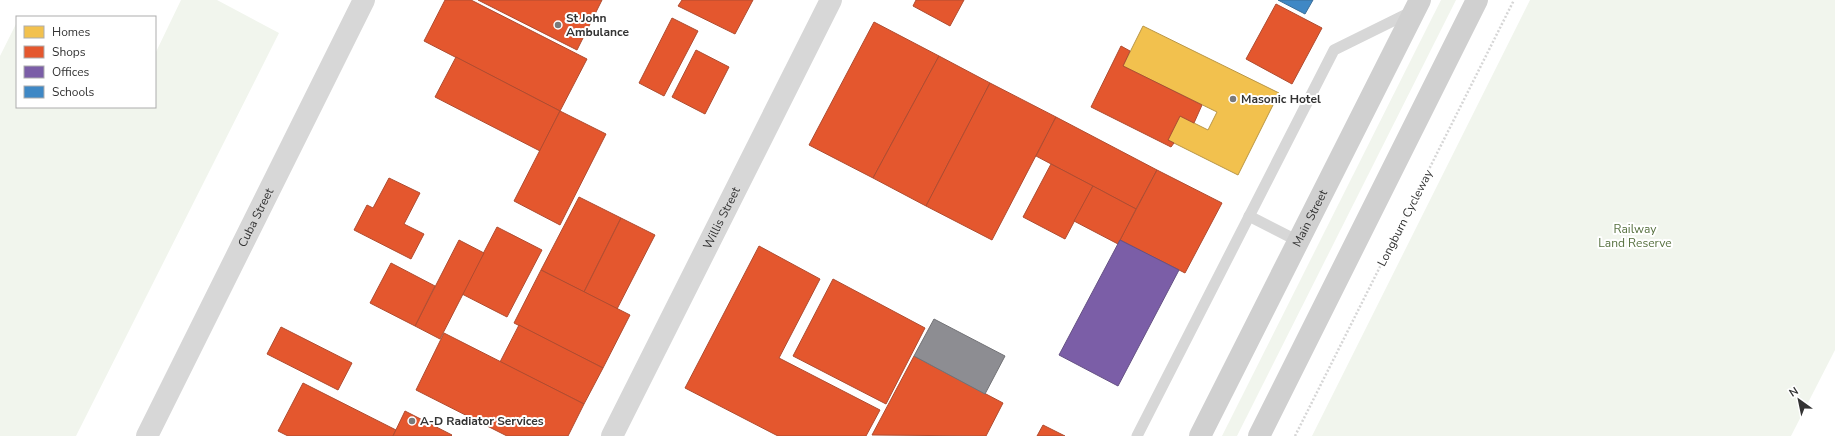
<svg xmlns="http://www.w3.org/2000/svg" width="1835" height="436" viewBox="0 0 1835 436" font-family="'Nunito Sans',sans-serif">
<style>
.green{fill:#f1f5ed}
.homes{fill:#f2c14e;stroke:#b99646}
.shops{fill:#e4572e;stroke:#af4c30}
.offices{fill:#7b5ea7;stroke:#655184}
.schools{fill:#3f88c5;stroke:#3b6e99}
.industry{fill:#8d8d92;stroke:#727276}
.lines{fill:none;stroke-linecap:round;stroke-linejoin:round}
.path{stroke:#d6d6d6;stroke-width:2.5;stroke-dasharray:2 2;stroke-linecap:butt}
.service{stroke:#d7d7d7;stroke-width:11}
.minor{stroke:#d7d7d7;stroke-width:22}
.tertiary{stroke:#d7d7d7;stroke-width:22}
.secondary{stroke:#d0d0d0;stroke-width:22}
.poi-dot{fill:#7a7a7a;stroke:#fff;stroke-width:1.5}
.labels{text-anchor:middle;stroke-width:4;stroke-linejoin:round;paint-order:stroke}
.poi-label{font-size:12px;font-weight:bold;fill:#333;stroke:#fff;text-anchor:start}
.street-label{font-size:12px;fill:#333;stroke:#fff}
.park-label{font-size:12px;fill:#56703f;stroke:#fff}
</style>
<rect width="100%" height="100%" fill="#fff"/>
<!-- green -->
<g class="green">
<polygon points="181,0 217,0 279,33 76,436 0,436 0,56 17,22 17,107 155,107 155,54"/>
<polygon points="1441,0 1456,0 1237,436 1222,436"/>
<polygon points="1530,0 1835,0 1835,350 1791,436 1312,436"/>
</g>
<!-- homes -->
<polygon class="homes" points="1143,26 1279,93 1238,175 1168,140 1180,116 1208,130 1217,112 1123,66"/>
<!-- shops -->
<g class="shops">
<polygon points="445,0 471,0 587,59 560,111 424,41"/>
<polygon points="478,0 602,0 577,50"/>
<polygon points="682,0 753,0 735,34 678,6"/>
<polygon points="916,0 964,0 950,26 913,6"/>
<polygon points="1276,4 1322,28 1292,84 1246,59"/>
<polygon points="672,18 698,31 664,96 639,83"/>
<polygon points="874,22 939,56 873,178 809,145"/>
<polygon points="1121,46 1130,51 1123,66 1202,105 1194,123 1180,116 1168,140 1174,143 1171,147 1091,107"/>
<polygon points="696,50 729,67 705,114 672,97"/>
<polygon points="939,56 990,83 926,206 873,178"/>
<polygon points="456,57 560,111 540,151 435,97"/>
<polygon points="990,83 1056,117 992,240 926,206"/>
<polygon points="560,111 606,134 560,225 514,201"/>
<polygon points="1056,117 1157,170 1136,209 1036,156"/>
<polygon points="1051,164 1093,186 1065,239 1023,217"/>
<polygon points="1157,170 1222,203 1185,273 1120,240"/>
<polygon points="389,178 420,193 404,224 424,234 411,259 354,230 367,205 373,208"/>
<polygon points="1093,186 1136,209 1118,244 1074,221"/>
<polygon points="579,197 621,218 584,292 541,270"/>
<polygon points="621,218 655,235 617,309 584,292"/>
<polygon points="497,227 542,250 507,317 462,294"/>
<polygon points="459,240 484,253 440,339 415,326"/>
<polygon points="759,246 820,279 779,358 880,410 866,436 778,436 685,388"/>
<polygon points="391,263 435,286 415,326 370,303"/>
<polygon points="541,270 630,315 603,368 514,323"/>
<polygon points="833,279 925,328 886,404 793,356"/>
<polygon points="519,325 603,368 584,404 500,362"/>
<polygon points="281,327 352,363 338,390 267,354"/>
<polygon points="444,333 584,404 568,436 507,436 416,390"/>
<polygon points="914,356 1003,403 986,436 872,435"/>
<polygon points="303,383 396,430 393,436 288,436 278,431"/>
<polygon points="405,411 452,435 451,436 393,436"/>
<polygon points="1043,425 1065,436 1037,436"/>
</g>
<!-- offices -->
<polygon class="offices" points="1120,240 1179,270 1118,386 1059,355"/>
<!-- schools -->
<polygon class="schools" points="1278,0 1313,0 1305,14"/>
<!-- industry -->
<polygon class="industry" points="934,319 1005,356 985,394 914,356"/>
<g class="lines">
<!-- path -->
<polyline class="path" points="1295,436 1514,0"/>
<!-- service -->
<g class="service">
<polyline points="1249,216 1298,241"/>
<polyline points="1137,436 1334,50 1411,12"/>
</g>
<!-- minor -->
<path class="minor" id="s1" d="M612 436 831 0"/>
<!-- tertiary -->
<path class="tertiary" id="s2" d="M147 436 364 0"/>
<!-- secondary -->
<g class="secondary">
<path id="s3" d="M1200 436 1420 0"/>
<polyline points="1259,436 1477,0"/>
</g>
</g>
<!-- markers -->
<g class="poi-dot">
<circle cx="558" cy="25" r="4"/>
<circle cx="1233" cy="99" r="4"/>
<circle cx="412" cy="421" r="4"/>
</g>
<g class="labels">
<!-- poi labels -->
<g class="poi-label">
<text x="566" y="22">St John<tspan x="566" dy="14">Ambulance</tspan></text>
<text x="1241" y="103">Masonic Hotel</text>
<text x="420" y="425">A-D Radiator Services</text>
</g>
<!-- street labels -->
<g class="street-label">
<text dy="4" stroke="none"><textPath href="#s2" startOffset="244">Cuba Street</textPath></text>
<text dy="4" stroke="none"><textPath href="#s1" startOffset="244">Willis Street</textPath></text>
<text dy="4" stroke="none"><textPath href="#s3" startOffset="244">Main Street</textPath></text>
<text transform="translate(1405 218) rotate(-63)" y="4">Longburn Cycleway</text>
</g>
<!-- park labels -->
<g class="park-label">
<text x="1635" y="233">Railway<tspan x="1635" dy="14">Land Reserve</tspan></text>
</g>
</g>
<!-- legend -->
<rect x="16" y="16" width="140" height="92" fill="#ffffff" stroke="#adadad"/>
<rect x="24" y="26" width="20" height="12" fill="#f2c14e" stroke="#adadad"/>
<text x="52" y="36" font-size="12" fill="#333333">Homes</text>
<rect x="24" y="46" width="20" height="12" fill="#e4572e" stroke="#adadad"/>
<text x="52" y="56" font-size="12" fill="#333333">Shops</text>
<rect x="24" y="66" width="20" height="12" fill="#7b5ea7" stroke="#adadad"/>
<text x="52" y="76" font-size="12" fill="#333333">Offices</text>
<rect x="24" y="86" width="20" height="12" fill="#3f88c5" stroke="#adadad"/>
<text x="52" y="96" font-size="12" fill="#333333">Schools</text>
<!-- north arrow -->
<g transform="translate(1799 400) rotate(327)" stroke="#ffffff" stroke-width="3" paint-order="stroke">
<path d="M0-3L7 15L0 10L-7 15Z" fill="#333333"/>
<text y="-6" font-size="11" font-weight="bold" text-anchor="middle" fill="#333333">N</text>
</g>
</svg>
